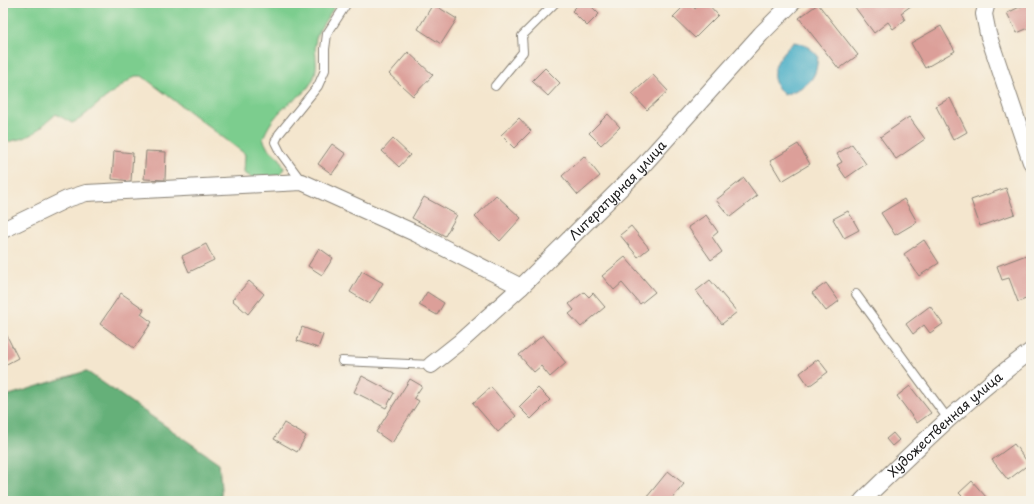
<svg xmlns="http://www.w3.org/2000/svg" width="1034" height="504" viewBox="0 0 1034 504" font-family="'Playpen Sans',sans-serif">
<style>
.green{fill:#7ccd8e;stroke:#4c7455}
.forest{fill:#65b079;stroke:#40664a}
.water{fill:#46adc6;stroke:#316471}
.building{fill:#dc9f99}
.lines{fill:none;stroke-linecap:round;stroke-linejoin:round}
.lane-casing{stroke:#888175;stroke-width:10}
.street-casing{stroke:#888175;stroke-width:18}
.lane{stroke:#fff;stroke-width:8}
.street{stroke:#fff;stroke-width:16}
.labels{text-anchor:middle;stroke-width:3;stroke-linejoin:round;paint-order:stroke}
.street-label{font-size:13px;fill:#1c1c1c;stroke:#f7f3e8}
</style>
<rect width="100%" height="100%" fill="#f7f3e8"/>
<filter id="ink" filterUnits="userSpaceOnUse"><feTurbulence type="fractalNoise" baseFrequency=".025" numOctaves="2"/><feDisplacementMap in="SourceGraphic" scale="8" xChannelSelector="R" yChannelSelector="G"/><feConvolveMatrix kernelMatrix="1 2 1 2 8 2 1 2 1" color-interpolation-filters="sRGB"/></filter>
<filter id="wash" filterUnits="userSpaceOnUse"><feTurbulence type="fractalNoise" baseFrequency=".012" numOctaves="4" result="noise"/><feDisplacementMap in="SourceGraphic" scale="16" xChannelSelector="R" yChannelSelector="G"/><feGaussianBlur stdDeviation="0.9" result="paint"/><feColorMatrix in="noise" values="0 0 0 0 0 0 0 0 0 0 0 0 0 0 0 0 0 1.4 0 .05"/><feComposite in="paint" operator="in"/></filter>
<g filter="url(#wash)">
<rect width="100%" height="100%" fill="#f4e6ce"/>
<!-- green -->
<path class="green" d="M3 3H337C332 11 318 30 316 38 313 54 321 67 311 83 304 95 293 99 284 108 275 116 267 127 263 139L267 147 280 159 284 168 280 175 253 178 244 173 245 154 142 76H135L105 98 80 119 72 123 56 114 34 133 24 138 3 143Z"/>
<!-- forest -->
<polygon class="forest" points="86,371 219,463 222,501 3,501 3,397"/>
<!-- water -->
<path class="water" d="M794 42C805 44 811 48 818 56 817 62 817 70 814 75 809 86 795 91 784 95 781 91 777 88 775 82 769 67 784 51 794 42Z"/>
<g id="blocks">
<!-- building -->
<g class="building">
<polygon points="580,3 588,3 599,14 587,26 572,11"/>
<polygon points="687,3 689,3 695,9 701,3 707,3 718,15 695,38 673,17"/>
<polygon points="858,3 915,3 901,13 905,20 893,29 888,22 874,33 854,6"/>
<polygon points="1028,3 1031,3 1031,27 1017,33 1007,13"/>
<polygon points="433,4 457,19 441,44 418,29"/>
<polygon points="818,4 858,55 839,69 799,18"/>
<polygon points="941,26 955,51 925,68 911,43"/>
<polygon points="408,52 433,75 413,96 389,74"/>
<polygon points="545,68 560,83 548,96 532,81"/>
<polygon points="653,75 668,91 647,110 632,94"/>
<polygon points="950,98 967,132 953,140 936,106"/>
<polygon points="608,114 620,127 601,145 589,133"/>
<polygon points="909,117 925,139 896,159 880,137"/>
<polygon points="519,118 531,131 514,148 501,135"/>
<polygon points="393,139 410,155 399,167 382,151"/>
<polygon points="332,144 346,154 332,174 318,164"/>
<polygon points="798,144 810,164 782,181 770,161"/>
<polygon points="852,144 866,164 846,178 837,165 842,162 837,154"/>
<polygon points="114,151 133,153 131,181 112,179"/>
<polygon points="146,151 166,152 165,180 144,179"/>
<polygon points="584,156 600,176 578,195 562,176"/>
<polygon points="744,178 757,196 730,217 716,200"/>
<polygon points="1006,188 1015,214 980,226 971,200"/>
<polygon points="496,195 521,218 500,241 475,217"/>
<polygon points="424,197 457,215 445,236 412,218"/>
<polygon points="904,199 917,222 895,235 881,213"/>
<polygon points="848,211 859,230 844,238 833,219"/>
<polygon points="706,215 718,232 712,237 722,252 711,260 688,227"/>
<polygon points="631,226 649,248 638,257 620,235"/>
<polygon points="924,240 939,263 919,276 904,254"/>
<polygon points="206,244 214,260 189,272 182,256"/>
<polygon points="319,248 333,258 322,275 308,266"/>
<polygon points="1029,254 1031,260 1031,297 1018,302 1009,278 1002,280 997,266"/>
<polygon points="625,257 655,292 640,304 622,283 614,290 602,276"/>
<polygon points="362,271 383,283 370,304 350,292"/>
<polygon points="710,280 737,312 722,324 696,291"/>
<polygon points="249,281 264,294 248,314 232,300"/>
<polygon points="826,283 839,301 826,311 812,293"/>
<polygon points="427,292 444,303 437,315 419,305"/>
<polygon points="584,292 589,297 593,293 605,307 581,327 569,314 574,310 569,304"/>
<polygon points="121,293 144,309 141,314 152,322 134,348 100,324"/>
<polygon points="930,306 943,324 930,333 924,325 913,334 906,324"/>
<polygon points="302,327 323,335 318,348 297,341"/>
<polygon points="3,328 18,358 3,366"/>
<polygon points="543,335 566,363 550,377 541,366 534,372 519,355"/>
<polygon points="818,359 828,372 809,386 800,373"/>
<polygon points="362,376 394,393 386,408 354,392"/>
<polygon points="410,379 422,386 414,398 419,401 392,443 376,432"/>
<polygon points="910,386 931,413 917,423 897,396"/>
<polygon points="491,387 516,416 498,432 473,403"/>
<polygon points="538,388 550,400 531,419 519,407"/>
<polygon points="284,423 306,436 297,452 274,439"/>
<polygon points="893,433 899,440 892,446 886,439"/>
<polygon points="1014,444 1029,464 1008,480 992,460"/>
<polygon points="668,471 684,484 670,501 652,501 647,497"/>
<polygon points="972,481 986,497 982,501 967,501 959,493"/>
</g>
</g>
</g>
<g filter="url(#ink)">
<use href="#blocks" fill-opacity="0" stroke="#888175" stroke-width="1"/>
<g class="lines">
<defs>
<g id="lane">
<polyline points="495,86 523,52 522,36 555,3"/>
<polyline points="302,182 280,152 275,142 279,134 318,86 325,70 325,49 327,34 347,3"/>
<polyline points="856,294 948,419"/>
<polyline points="342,361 431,365"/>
</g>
<g id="street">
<polyline points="987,3 984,14 988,34 1031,162"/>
<polyline points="3,230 67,199 86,193 302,182 417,234 521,287"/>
<path id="s1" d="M431 365 460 342 521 287 637 172 761 34 792 3"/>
<path id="s2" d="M862 501C916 449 970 396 1031 351"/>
</g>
</defs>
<!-- lane casing -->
<use href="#lane" class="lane-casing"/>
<!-- street casing -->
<use href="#street" class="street-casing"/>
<!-- lane -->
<use href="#lane" class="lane"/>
<!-- street -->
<use href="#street" class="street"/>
</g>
</g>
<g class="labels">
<!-- street labels -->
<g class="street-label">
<text dy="5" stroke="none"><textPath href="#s1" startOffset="256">Литературная улица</textPath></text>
<text dy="5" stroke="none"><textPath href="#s2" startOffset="113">Художественная улица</textPath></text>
</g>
</g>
<!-- margin -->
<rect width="1034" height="504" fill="none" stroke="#f7f3e8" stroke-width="16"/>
</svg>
